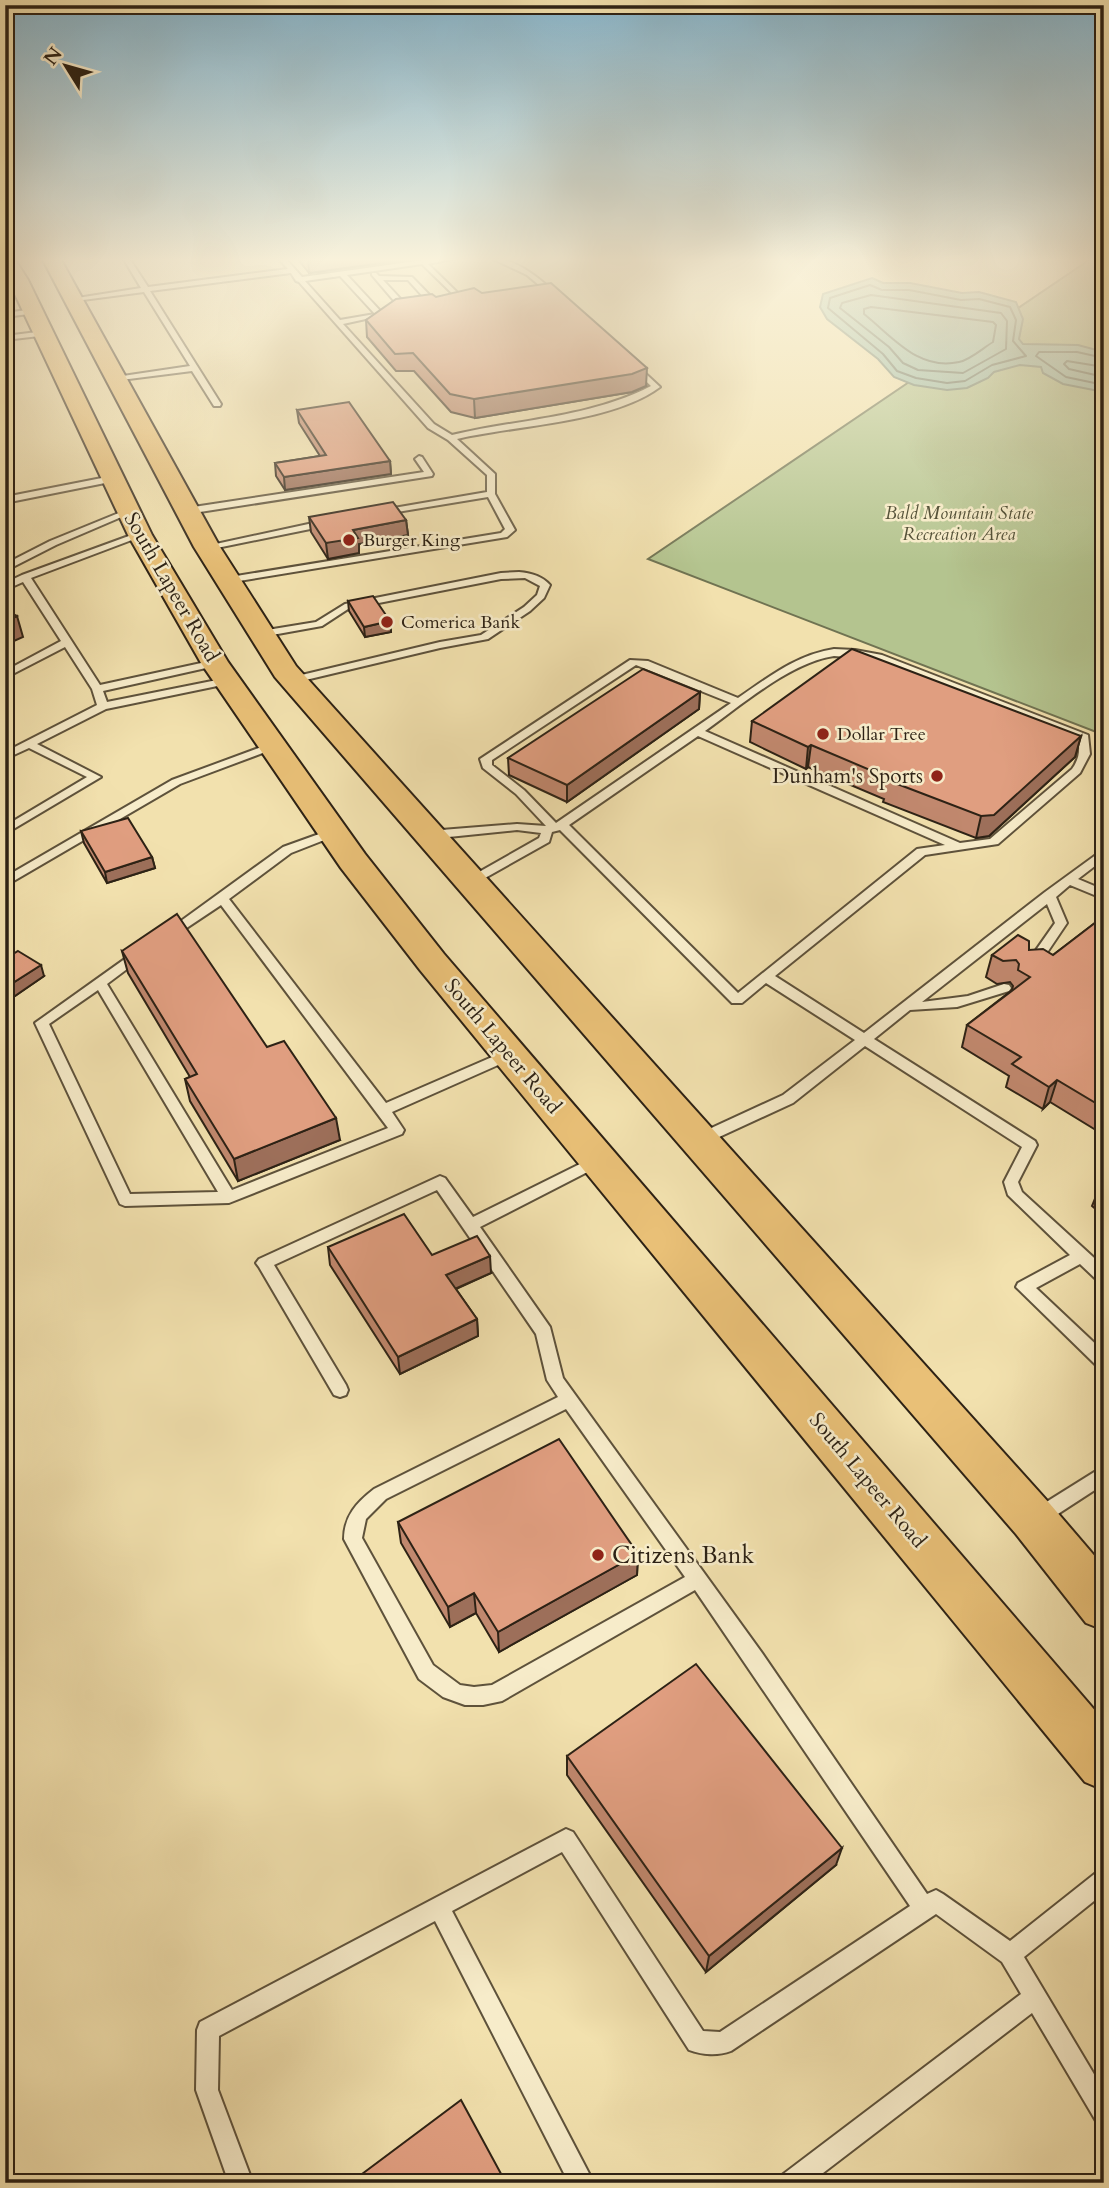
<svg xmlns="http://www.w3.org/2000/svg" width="1109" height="2188" viewBox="0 0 1109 2188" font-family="Cardo,serif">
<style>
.green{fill:#b4c48f;stroke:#707352;stroke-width:2}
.water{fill:#9bbeaa;stroke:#6f806e;stroke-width:2}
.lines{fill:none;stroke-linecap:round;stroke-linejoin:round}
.shore{stroke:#647060;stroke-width:2}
.lane-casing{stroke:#5e523b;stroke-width:4}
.primary-casing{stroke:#2d2215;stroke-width:4}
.lane{fill:#f7ecca;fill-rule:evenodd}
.primary{fill:#e9c077;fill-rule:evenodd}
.wall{fill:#c1886e;stroke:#2d2215;stroke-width:2}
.shaded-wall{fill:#9d6f5a;stroke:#2d2215;stroke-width:2}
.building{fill:#e09e80;stroke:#2d2215;stroke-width:2}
.poi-dot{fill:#8f2418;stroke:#f7ecca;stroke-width:2.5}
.labels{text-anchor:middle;stroke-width:5;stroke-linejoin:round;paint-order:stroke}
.far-park-label{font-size:18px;font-style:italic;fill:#56533a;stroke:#f7ecca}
.far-poi-label{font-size:18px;fill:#2d2215;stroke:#f7ecca;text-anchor:start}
.street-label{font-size:21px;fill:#2d2215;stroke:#f7ecca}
.poi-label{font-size:21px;fill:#2d2215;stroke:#f7ecca;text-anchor:end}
.near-poi-label{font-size:24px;fill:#2d2215;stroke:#f7ecca;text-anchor:start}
</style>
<rect width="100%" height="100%" fill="#f2e1ae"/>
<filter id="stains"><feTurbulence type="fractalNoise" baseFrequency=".00286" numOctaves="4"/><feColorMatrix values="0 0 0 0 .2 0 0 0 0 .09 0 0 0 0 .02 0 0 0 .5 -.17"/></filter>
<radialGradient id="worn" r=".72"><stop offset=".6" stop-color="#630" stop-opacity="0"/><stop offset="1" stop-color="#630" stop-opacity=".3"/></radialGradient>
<!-- green -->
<polygon class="green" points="1092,258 1104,258 1104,735 648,559"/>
<!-- water -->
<polygon class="water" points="872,278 883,283 910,283 962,293 979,292 1016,302 1023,319 1019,339 1023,344 1078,345 1104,352 1104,392 1063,384 1043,373 1041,367 1020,365 994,372 988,378 967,388 947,390 914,385 894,377 878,359 827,319 820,307 823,294"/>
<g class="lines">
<!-- shore -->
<g class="shore">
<polygon points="870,285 882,290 909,290 961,300 979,299 1010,307 1016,320 1013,341 1026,356 992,365 965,381 947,383 916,378 897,371 883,354 828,308 830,298"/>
<polygon points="871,295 1001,313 1007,321 1006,349 963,373 918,370 903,363 889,347 840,308 842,303"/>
<path d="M871 307 993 322 996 325 993 342C983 348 970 360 959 362 918 371 893 337 864 314V309Z"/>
<polyline points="1104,358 1077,352 1039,352 1036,356 1066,377 1104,385"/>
<polyline points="1104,367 1067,361 1064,364 1069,369 1104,377"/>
</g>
<defs>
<g id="lane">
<path d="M123 258H129L148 287 288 269 278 258H285L302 277 438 258H456L428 264 468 303V305H464L422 264 347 275 384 315 343 324 434 424 452 435C519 419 589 418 651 386L630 366V362H633L660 387C612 423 516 425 457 439L495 474V494L515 530 507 537 227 583 222 580 224 578 501 533 505 529 488 497 379 515V511L382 510 487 492V475L448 440 428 428 299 282 296 281 291 273 150 291 221 404 220 406H214L192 371 113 381V377H116L190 366 144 292 75 301 71 299 141 288ZM340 276 375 314 340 320 305 281Z"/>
<path d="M491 258C516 258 541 279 558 296L553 297 527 275Z"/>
<polygon points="372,273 376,273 379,276 412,277 443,309 436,311 408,280 383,280 408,307 401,309 372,275"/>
<polygon points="34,309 37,313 5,317 5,313"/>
<polygon points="45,331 49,333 48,335 5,340 5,336"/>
<polygon points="419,456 422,457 433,474 432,476 187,514 183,511 187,508 424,472 415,459"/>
<polygon points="112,476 116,479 115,481 5,503 5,497"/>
<polygon points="5,510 9,515 5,518"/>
<polygon points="126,510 133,512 56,545 5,571 5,564 50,541"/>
<polygon points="327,520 330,521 330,525 207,550 202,547"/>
<polygon points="137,533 145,535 31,578 100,685 215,660 220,663 215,666 103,691 107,702 227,678 232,681 227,684 106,709 37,744 101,777 5,834 5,826 87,777 29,748 5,759 5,752 97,705 92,689 65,647 5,678 5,671 61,641 23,582 5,590 5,583 22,575"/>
<path d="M519 572C531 573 542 576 550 585L544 598 530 611 488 639 440 648 293 683 288 680 289 678 440 642 481 635 524 607 537 595 540 586 525 578 501 579 348 609 322 626 261 637 256 634 261 631 316 622 345 604 501 573Z"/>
<path d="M834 649 855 650 882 655 1088 735 1090 754 1080 773 998 844 925 855 775 976 864 1033 1045 892 1104 849V859L1078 879 1104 890V899L1070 885 1056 897 1067 923 1038 966 1033 967 1027 963 1055 923 1047 904 922 1002 968 996 1004 984 1009 985 1011 988 1009 991 957 1007 910 1010 874 1039 1035 1141 1037 1145 1018 1182 1022 1192 1104 1267V1283L1098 1281 1080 1264 1036 1288 1104 1352V1369L1098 1367 1016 1287 1018 1283 1070 1255 1008 1195 1004 1182 1022 1147 865 1046 793 1103 704 1144H694L692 1140 694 1136 783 1095 855 1040 766 983 742 1003H732L560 830 552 832 549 842 469 887 465 886 463 883 465 880 539 838 541 833 517 830 429 839 423 835 429 831 517 824 546 826 516 794 483 768 480 759 630 660 648 661 738 698C769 677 796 655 834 649ZM834 656 875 659 1078 737C1080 749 1080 758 1072 769L990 839 960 843 705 731C740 706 791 662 834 656ZM636 665 731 703 556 823 524 790 492 765V760ZM698 736 945 845 917 849 738 993 569 825Z"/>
<polygon points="272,743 276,744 276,748 180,784 5,886 5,877 172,780"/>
<path d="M333 829 339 833 337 835 291 853 229 899 386 1103 506 1051H516L518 1054 516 1057 392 1112 404 1130 402 1134 229 1203 125 1206 120 1204 35 1023 136 951H146L147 954 107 984 232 1190 388 1128 221 905 173 937 169 938 163 934 283 847ZM98 990 218 1192 130 1194 49 1024Z"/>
<path d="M598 1155 603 1156 605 1160 603 1164 480 1227 550 1327 563 1378 762 1653 927 1894 936 1890 943 1894 1010 1941 1097 1872 1104 1869V1893L1024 1957 1104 2091V2124L1096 2121 1032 2013 810 2183H778L782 2175 1021 1994 1002 1962 936 1914 731 2051C718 2056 702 2055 689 2050L562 1852 452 1911 594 2183H569L435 1921 219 2036 218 2090 253 2183H229L196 2090 197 2030 200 2022 566 1829 573 1832 703 2031 720 2032 910 1906 695 1590 502 1701 483 1705H465L443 1697 419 1679 344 1539C344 1516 357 1502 374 1489L558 1397 547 1380 536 1334 437 1190 274 1265 346 1385 348 1390 346 1395 340 1397 334 1395 259 1267 256 1263 259 1259 440 1176 445 1178 473 1217ZM566 1409 685 1577 492 1685 474 1687 460 1685 433 1665 362 1538 366 1519 386 1499Z"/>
<polygon points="1104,1466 1104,1484 1044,1523 1038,1525 1032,1523 1029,1517 1032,1511"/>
</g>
<g id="primary">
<polygon points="5,258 14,258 28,280 152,535 228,662 365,854 444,954 1104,1721 1104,1790 1085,1782 420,970 341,868 201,663 128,535 5,273"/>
<polygon points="42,258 60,258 220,547 296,666 1050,1504 1104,1567 1104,1630 1086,1623 1016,1534 275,677 194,547"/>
</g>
</defs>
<!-- lane casing -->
<use href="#lane" class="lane-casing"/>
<!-- primary casing -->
<use href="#primary" class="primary-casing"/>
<!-- lane -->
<use href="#lane" class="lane"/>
<!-- primary -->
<use href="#primary" class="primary"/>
</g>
<!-- wall -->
<g class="wall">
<polygon points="297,258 411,258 411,259 309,273"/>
<polygon points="436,297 646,386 632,392 475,418 451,412 414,371 396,371 367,337 366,320"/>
<polygon points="297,410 390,461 391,474 285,490 276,476 275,463 320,456 299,423"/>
<polygon points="309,517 406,520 408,535 359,544 359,553 328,559 311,532"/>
<polygon points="348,601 390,621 391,632 365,637 349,611"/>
<polygon points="700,692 699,709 567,802 509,775 508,758"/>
<polygon points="752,721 1081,736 1075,757 989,836 976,838 883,802 884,799 808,767 806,769 750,742"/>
<polygon points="81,831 152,857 155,868 107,883 84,843"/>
<polygon points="1104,916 1104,1135 1050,1102 1043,1109 1006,1087 1009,1076 962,1047 967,1025 1012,990 1013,986 1010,982 997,984 986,977 992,955 1029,950 1053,955"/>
<polygon points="122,951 267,1047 340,1140 238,1181 190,1101 185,1079 190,1077 128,973"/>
<polygon points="5,959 44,976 12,998 5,994"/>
<polygon points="1104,1186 1104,1216 1092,1206 1099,1189"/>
<polygon points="328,1247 432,1255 491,1273 456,1289 477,1319 478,1336 400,1374 330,1265"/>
<polygon points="398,1522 638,1554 637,1575 499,1652 476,1613 450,1627 401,1543"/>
<polygon points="567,1756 836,1865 706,1972 567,1775"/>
</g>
<!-- shaded-wall -->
<g class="shaded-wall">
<polygon points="308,258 411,258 411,259 309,273"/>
<polygon points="647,368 646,386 632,392 475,418 474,399"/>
<polygon points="390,461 391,474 285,490 284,477"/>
<polygon points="406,520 408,535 359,544 359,553 328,559 326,543 353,530"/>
<polygon points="17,616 23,637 5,645 5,622"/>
<polygon points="390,621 391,632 365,637 364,627"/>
<polygon points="700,692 699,709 567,802 567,785"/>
<polygon points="1081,736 1075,757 989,836 976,838 981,816"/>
<polygon points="811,745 808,767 806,769 808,747"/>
<polygon points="152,857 155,868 107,883 105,872"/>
<polygon points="41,965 44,976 12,998 8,986"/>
<polygon points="1057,1080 1050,1102 1043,1109 1049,1087"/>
<polygon points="336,1118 340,1140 238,1181 234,1159"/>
<polygon points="490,1256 491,1273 448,1292 446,1275"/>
<polygon points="477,1319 478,1336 400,1374 398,1357"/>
<polygon points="638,1554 637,1575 499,1652 498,1632"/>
<polygon points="474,1593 476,1613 450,1627 448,1607"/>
<polygon points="842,1848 836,1865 706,1972 709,1956"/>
</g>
<!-- building -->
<g class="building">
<polygon points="551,283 647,368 632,374 474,399 450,394 413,353 395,354 366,320 396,299 432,294 436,297 474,288 482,293"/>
<polygon points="349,402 390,461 284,477 275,463 326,455 297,410"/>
<polygon points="393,502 406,520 353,530 358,538 326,543 309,517"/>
<polygon points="373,596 390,621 364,627 348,601"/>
<polygon points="5,610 17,616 5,622"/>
<polygon points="852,649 1081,736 994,815 981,816 887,780 889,778 811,745 808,747 752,721"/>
<polygon points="643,669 700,692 567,785 508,758"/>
<polygon points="128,818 152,857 105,872 81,831"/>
<polygon points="177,914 267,1047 284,1041 336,1118 234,1159 185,1079 197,1074 122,951"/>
<polygon points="1104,916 1104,1108 1057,1080 1049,1087 1012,1064 1021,1057 967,1025 1030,977 1018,970 1019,964 1016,960 1003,961 992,955 1018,935 1029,941 1029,950 1043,949 1053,955"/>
<polygon points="18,951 41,965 8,986 5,984 5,959"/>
<polygon points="1104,1186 1104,1193 1099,1189"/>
<polygon points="404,1214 432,1255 477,1236 490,1256 446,1275 477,1319 398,1357 328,1247"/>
<polygon points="559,1439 638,1554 498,1632 474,1593 448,1607 398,1522"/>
<polygon points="696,1664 842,1848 709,1956 567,1756"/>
<polygon points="461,2100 506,2183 350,2183"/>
</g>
<!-- sky -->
<linearGradient id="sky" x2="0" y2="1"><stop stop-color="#89b8cf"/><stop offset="0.46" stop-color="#f9f2db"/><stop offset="1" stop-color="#f9f2db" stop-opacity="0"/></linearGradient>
<rect width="1109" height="565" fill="url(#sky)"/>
<!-- markers -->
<g class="poi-dot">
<circle cx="349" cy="540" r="7"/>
<circle cx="387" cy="622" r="7"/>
<circle cx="823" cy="734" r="7"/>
<circle cx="937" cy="776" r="7"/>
<circle cx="598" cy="1555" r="7"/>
</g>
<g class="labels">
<!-- far-park labels -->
<g class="far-park-label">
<text x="959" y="519">Bald Mountain State<tspan x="959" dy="21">Recreation Area</tspan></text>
</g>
<!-- far-poi labels -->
<g class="far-poi-label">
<text x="363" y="546">Burger King</text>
<text x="401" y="628">Comerica Bank</text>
<text x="837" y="740">Dollar Tree</text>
</g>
<!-- street labels -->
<g class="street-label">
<text transform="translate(172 587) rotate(60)" y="7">South Lapeer Road</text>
<text transform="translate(503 1046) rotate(50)" y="7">South Lapeer Road</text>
<text transform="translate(868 1480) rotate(50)" y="7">South Lapeer Road</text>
</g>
<!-- poi labels -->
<g class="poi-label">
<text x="923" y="783">Dunham's Sports</text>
</g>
<!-- near-poi labels -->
<g class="near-poi-label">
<text x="612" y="1563">Citizens Bank</text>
</g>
</g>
<!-- margin -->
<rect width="1109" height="2188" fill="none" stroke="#f2e1ae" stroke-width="28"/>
<rect x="7" y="7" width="1095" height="2174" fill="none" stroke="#2d2215" stroke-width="3.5"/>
<rect x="14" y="14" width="1081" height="2160" fill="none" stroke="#2d2215" stroke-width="2"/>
<!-- north arrow -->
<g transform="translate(66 66) rotate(307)" stroke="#f7ecca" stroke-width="5" paint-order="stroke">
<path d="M0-5L12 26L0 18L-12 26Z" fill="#2d2215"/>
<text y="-10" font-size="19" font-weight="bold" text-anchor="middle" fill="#2d2215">N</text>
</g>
<rect width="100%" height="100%" filter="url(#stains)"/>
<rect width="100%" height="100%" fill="url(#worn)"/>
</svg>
